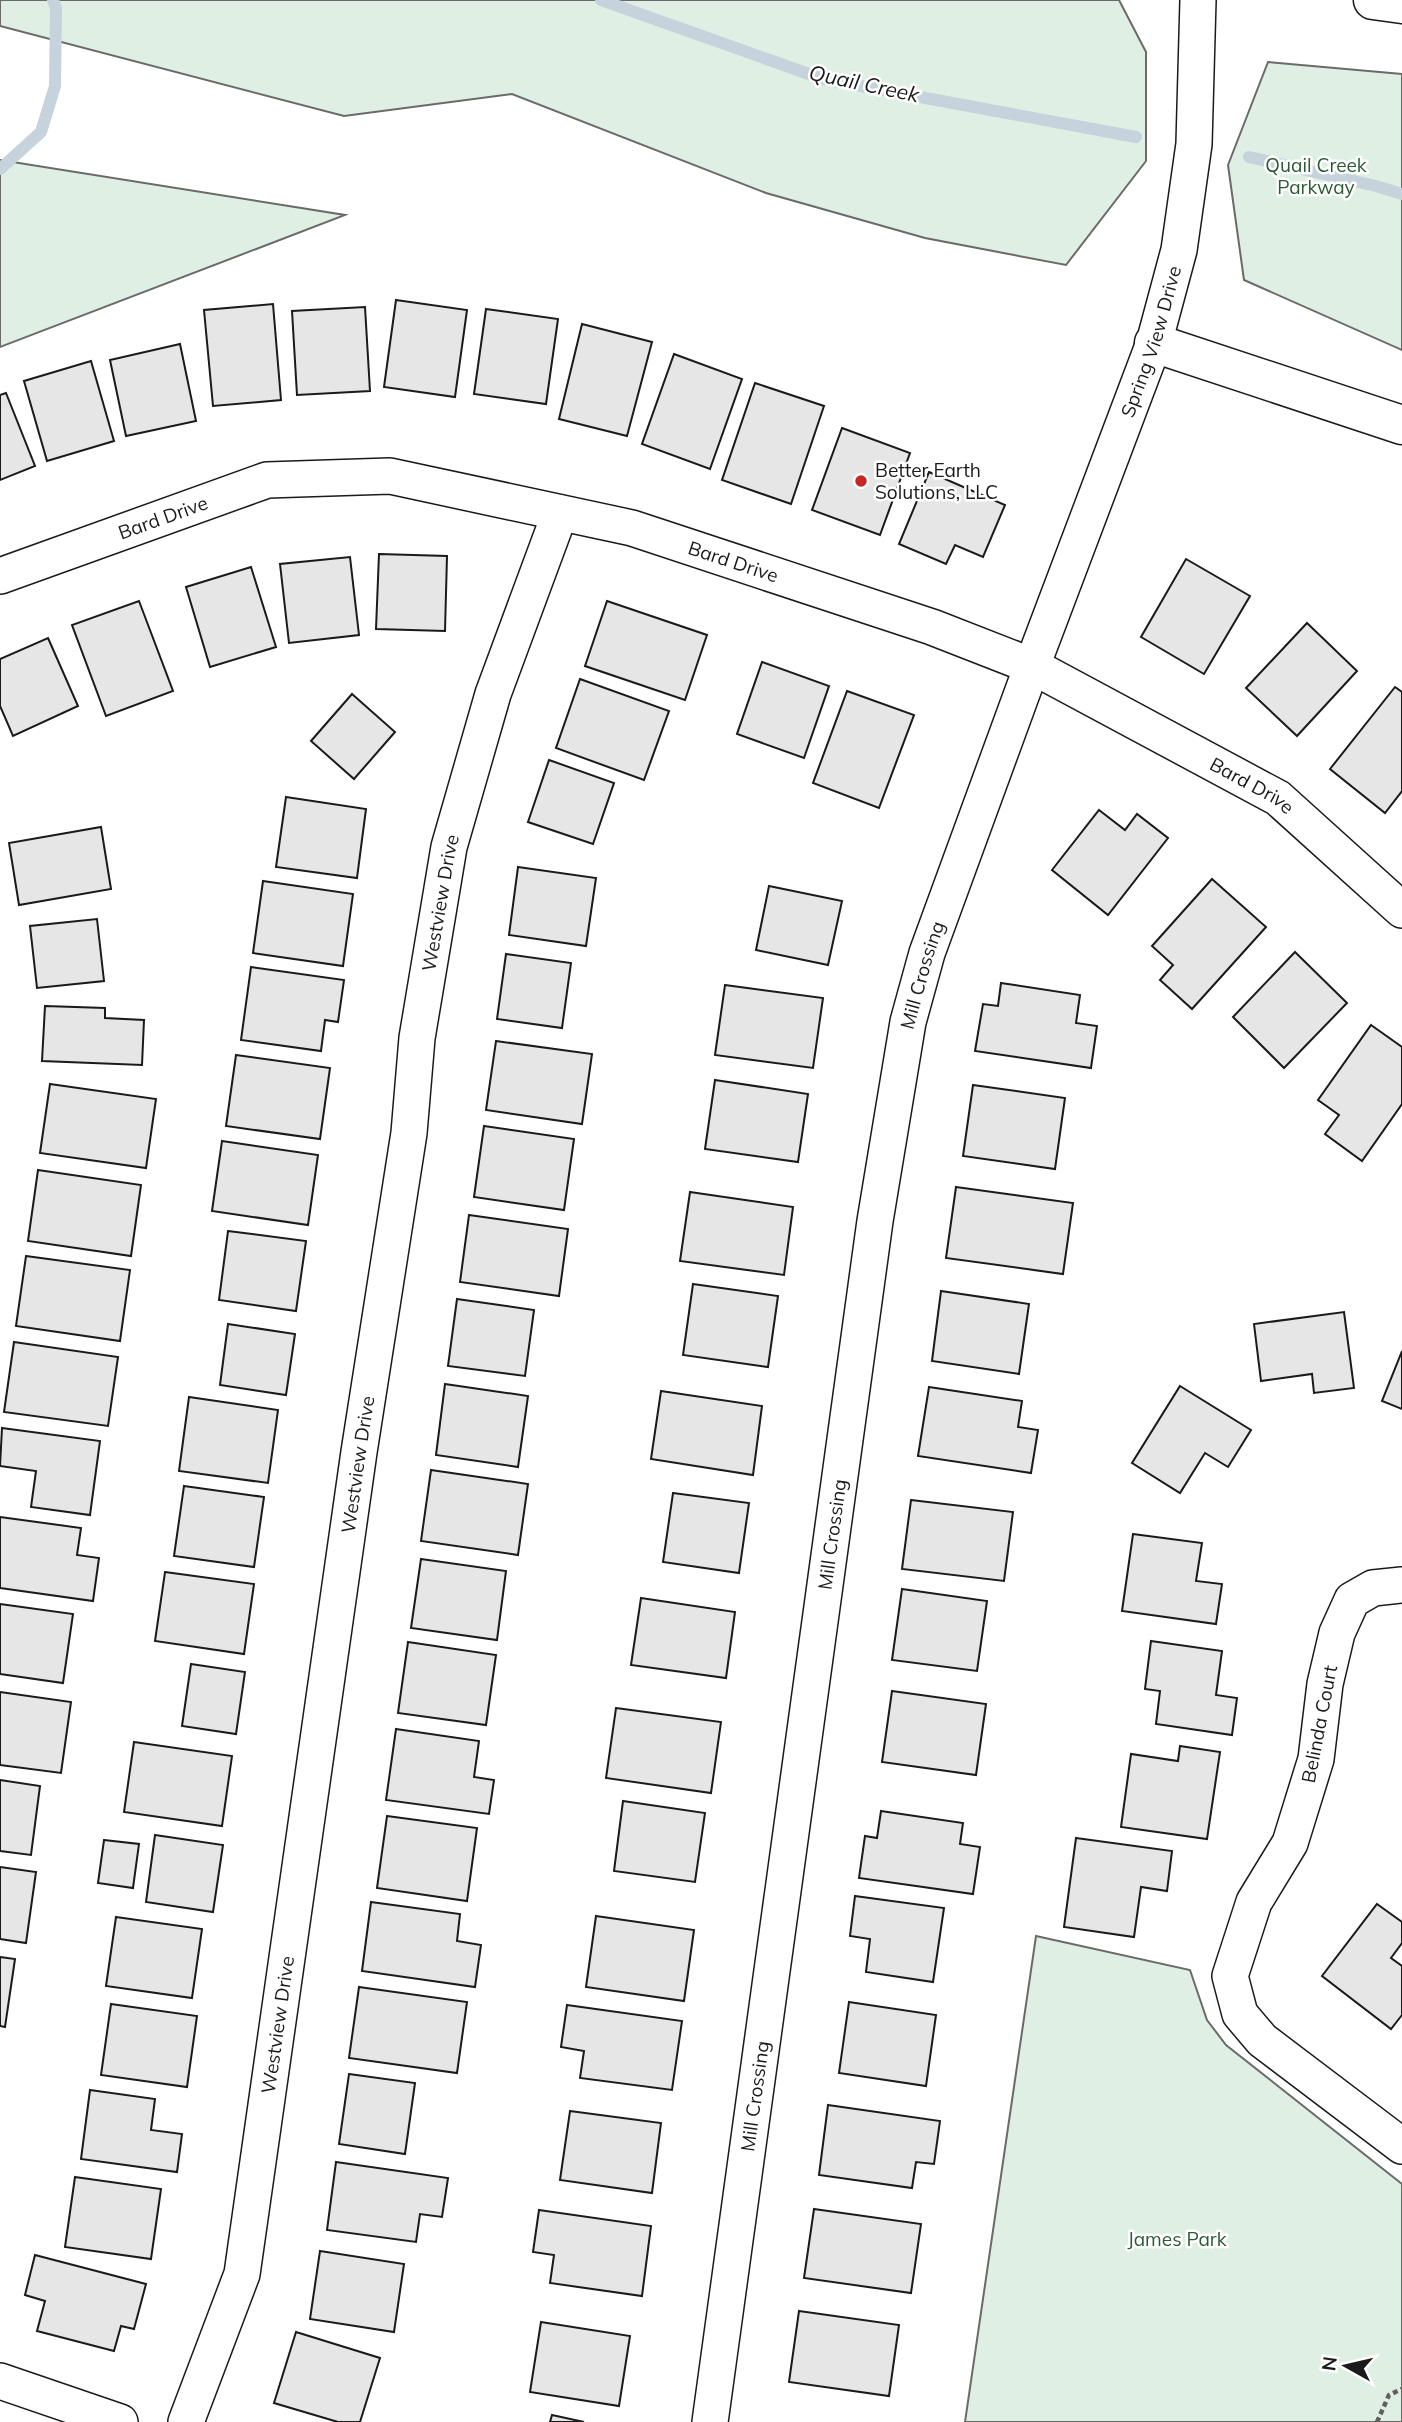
<svg xmlns="http://www.w3.org/2000/svg" width="1402" height="2422" viewBox="0 0 1402 2422" font-family="Mulish,sans-serif">
<style>
.green{fill:#e0efe3;stroke:#6a6a6a;stroke-width:2}
.lines{fill:none;stroke-linecap:round;stroke-linejoin:round}
.stream{stroke:#c6d2dc;stroke-width:12}
.building{fill:#e6e6e6;stroke:#1a1a1a;stroke-width:2}
.street-casing{stroke:#1a1a1a;stroke-width:38}
.secondary-casing{stroke:#1a1a1a;stroke-width:41}
.path{stroke:#5f5f5f;stroke-width:4.5;stroke-dasharray:5 3.5;stroke-linecap:butt}
.street{stroke:#fff;stroke-width:35}
.secondary{stroke:#fff;stroke-width:38}
.poi-dot{fill:#c62828;stroke:#fff;stroke-width:2.5}
.labels{text-anchor:middle;stroke-width:5;stroke-linejoin:round;paint-order:stroke}
.park-label{font-size:19px;fill:#2b5a34;stroke:#fff}
.street-label{font-size:19px;fill:#1a1a1a;stroke:#fff}
.poi-label{font-size:19px;fill:#1a1a1a;stroke:#fff;text-anchor:start}
.water-label{font-size:21px;font-style:italic;fill:#1a1a1a;stroke:#fff}
</style>
<rect width="100%" height="100%" fill="#fff"/>
<!-- green -->
<g class="green">
<polygon points="0,0 1119,0 1146,52 1146,161 1066,265 925,238 766,193 512,94 344,116 0,26"/>
<polygon points="1268,62 1402,74 1402,350 1244,280 1228,165"/>
<polygon points="0,160 345,215 0,347"/>
<polygon points="1036,1936 1190,1970 1207,2020 1226,2045 1402,2184 1402,2422 965,2422"/>
</g>
<g class="lines">
<!-- stream -->
<g class="stream">
<polyline points="601,0 823,79 1136,137"/>
<polyline points="1249,157 1376,186 1402,194"/>
<polyline points="0,169 41,132 55,86 56,8 53,0"/>
</g>
</g>
<!-- building -->
<g class="building">
<polygon points="396,300 467,310 455,397 384,387"/>
<polygon points="273,304 281,400 213,406 204,310"/>
<polygon points="365,307 370,391 297,395 292,311"/>
<polygon points="486,309 558,319 546,404 474,394"/>
<polygon points="582,324 652,342 627,436 559,419"/>
<polygon points="180,344 196,421 126,436 110,360"/>
<polygon points="674,354 742,379 710,469 642,444"/>
<polygon points="91,361 114,441 47,461 24,381"/>
<polygon points="755,383 824,406 791,504 722,480"/>
<polygon points="6,393 35,466 0,480 0,395"/>
<polygon points="842,428 910,453 880,535 812,510"/>
<polygon points="929,472 1005,505 983,557 955,545 946,564 899,544"/>
<polygon points="379,554 447,556 445,631 376,629"/>
<polygon points="350,557 359,635 289,643 280,564"/>
<polygon points="1186,559 1250,596 1204,674 1141,637"/>
<polygon points="251,567 276,647 210,667 186,587"/>
<polygon points="139,601 173,691 106,716 72,625"/>
<polygon points="607,601 707,635 685,700 585,666"/>
<polygon points="1307,623 1357,671 1297,736 1246,688"/>
<polygon points="48,638 78,706 13,736 0,706 0,659"/>
<polygon points="762,662 829,686 804,758 737,734"/>
<polygon points="580,679 669,711 644,780 556,748"/>
<polygon points="1395,687 1402,692 1402,791 1385,813 1330,769"/>
<polygon points="847,691 914,715 879,808 813,783"/>
<polygon points="352,694 395,732 354,779 311,741"/>
<polygon points="549,760 614,783 593,844 528,822"/>
<polygon points="286,797 366,809 357,878 276,867"/>
<polygon points="1099,810 1125,830 1137,814 1168,838 1108,915 1052,870"/>
<polygon points="101,827 111,889 19,905 9,843"/>
<polygon points="518,867 596,878 586,946 509,935"/>
<polygon points="1212,879 1266,927 1192,1009 1160,980 1173,965 1152,946"/>
<polygon points="263,881 353,894 343,966 253,953"/>
<polygon points="769,886 842,901 828,965 756,950"/>
<polygon points="97,919 104,981 37,988 30,926"/>
<polygon points="1295,952 1347,1003 1284,1068 1233,1017"/>
<polygon points="506,954 571,963 562,1028 497,1019"/>
<polygon points="251,967 344,980 338,1022 325,1020 321,1051 241,1040"/>
<polygon points="1001,983 1080,995 1076,1023 1097,1026 1091,1068 975,1051 983,1004 998,1006"/>
<polygon points="725,985 823,998 813,1068 715,1055"/>
<polygon points="45,1006 105,1008 105,1018 144,1020 142,1065 42,1061"/>
<polygon points="1371,1025 1402,1047 1402,1104 1362,1161 1325,1134 1339,1115 1318,1100"/>
<polygon points="496,1041 592,1054 582,1124 486,1110"/>
<polygon points="236,1055 330,1068 320,1139 226,1126"/>
<polygon points="715,1080 808,1094 798,1162 705,1149"/>
<polygon points="50,1084 156,1099 146,1168 40,1153"/>
<polygon points="973,1085 1065,1098 1055,1169 963,1156"/>
<polygon points="484,1126 574,1139 564,1210 474,1197"/>
<polygon points="222,1141 318,1155 308,1225 212,1211"/>
<polygon points="38,1170 141,1185 131,1256 28,1241"/>
<polygon points="956,1187 1073,1203 1063,1274 946,1258"/>
<polygon points="690,1192 793,1207 784,1275 680,1261"/>
<polygon points="469,1215 568,1229 559,1296 460,1282"/>
<polygon points="228,1231 306,1241 296,1311 219,1300"/>
<polygon points="26,1256 130,1270 120,1341 16,1326"/>
<polygon points="693,1284 778,1296 768,1367 683,1355"/>
<polygon points="941,1291 1029,1304 1019,1374 932,1361"/>
<polygon points="457,1299 534,1310 525,1376 448,1366"/>
<polygon points="1344,1312 1354,1388 1314,1393 1312,1374 1261,1381 1254,1324"/>
<polygon points="228,1324 295,1334 286,1395 220,1385"/>
<polygon points="14,1342 118,1357 108,1426 4,1412"/>
<polygon points="1402,1351 1402,1409 1382,1401"/>
<polygon points="445,1384 528,1396 518,1467 436,1455"/>
<polygon points="1180,1386 1251,1430 1228,1467 1205,1453 1180,1493 1132,1463"/>
<polygon points="929,1387 1022,1401 1018,1427 1038,1430 1031,1473 918,1456"/>
<polygon points="661,1391 762,1406 753,1475 651,1459"/>
<polygon points="189,1397 278,1410 268,1483 179,1471"/>
<polygon points="2,1428 100,1441 90,1515 31,1507 36,1471 0,1466"/>
<polygon points="431,1470 528,1484 518,1555 421,1541"/>
<polygon points="184,1486 264,1497 254,1567 174,1556"/>
<polygon points="673,1493 749,1503 739,1573 663,1562"/>
<polygon points="911,1500 1013,1512 1004,1581 902,1569"/>
<polygon points="0,1517 81,1528 77,1555 99,1558 93,1601 0,1588"/>
<polygon points="1133,1534 1202,1543 1196,1581 1222,1584 1216,1624 1122,1611"/>
<polygon points="421,1559 506,1571 497,1640 411,1628"/>
<polygon points="165,1572 254,1584 244,1654 155,1641"/>
<polygon points="902,1589 987,1601 977,1671 892,1660"/>
<polygon points="641,1598 735,1612 726,1678 631,1665"/>
<polygon points="0,1604 73,1614 63,1683 0,1674"/>
<polygon points="1151,1641 1222,1651 1216,1695 1237,1698 1232,1735 1156,1724 1160,1691 1145,1689"/>
<polygon points="408,1642 496,1655 486,1725 398,1713"/>
<polygon points="191,1664 245,1672 236,1734 182,1726"/>
<polygon points="892,1691 986,1704 976,1775 882,1762"/>
<polygon points="0,1692 71,1702 61,1773 0,1765"/>
<polygon points="616,1708 721,1722 711,1793 606,1778"/>
<polygon points="396,1729 479,1741 474,1777 494,1780 489,1814 386,1800"/>
<polygon points="134,1742 232,1756 222,1826 124,1812"/>
<polygon points="1180,1746 1220,1752 1207,1839 1121,1827 1131,1754 1178,1761"/>
<polygon points="0,1780 40,1786 31,1855 0,1851"/>
<polygon points="623,1801 705,1813 695,1882 614,1871"/>
<polygon points="881,1811 963,1823 960,1844 980,1847 973,1894 859,1878 865,1836 877,1838"/>
<polygon points="387,1816 477,1828 467,1901 377,1888"/>
<polygon points="155,1835 223,1845 213,1912 146,1902"/>
<polygon points="1076,1838 1172,1851 1167,1891 1141,1887 1134,1937 1064,1927"/>
<polygon points="104,1840 139,1844 133,1888 98,1883"/>
<polygon points="0,1867 36,1872 26,1943 0,1939"/>
<polygon points="855,1896 944,1908 933,1982 866,1972 870,1939 850,1936"/>
<polygon points="371,1902 460,1914 457,1941 481,1945 475,1987 362,1971"/>
<polygon points="1377,1904 1402,1922 1402,1943 1391,1958 1402,1966 1402,2015 1391,2029 1322,1976"/>
<polygon points="596,1916 694,1930 684,2001 586,1987"/>
<polygon points="116,1917 202,1929 192,1998 106,1986"/>
<polygon points="0,1957 15,1959 5,2027 0,2026"/>
<polygon points="359,1987 467,2002 457,2073 349,2058"/>
<polygon points="849,2002 936,2015 926,2086 839,2073"/>
<polygon points="111,2004 197,2016 187,2087 101,2075"/>
<polygon points="567,2005 682,2021 672,2090 580,2078 584,2051 561,2047"/>
<polygon points="349,2074 415,2083 405,2154 339,2144"/>
<polygon points="90,2090 155,2099 151,2130 182,2134 177,2172 81,2159"/>
<polygon points="828,2105 940,2121 934,2164 916,2162 912,2188 819,2175"/>
<polygon points="570,2111 661,2123 652,2193 560,2180"/>
<polygon points="336,2162 448,2178 442,2217 420,2214 416,2242 327,2230"/>
<polygon points="75,2177 161,2189 151,2259 65,2247"/>
<polygon points="814,2209 921,2224 911,2293 804,2278"/>
<polygon points="539,2210 651,2226 642,2296 550,2283 554,2255 533,2252"/>
<polygon points="320,2251 404,2264 394,2332 310,2319"/>
<polygon points="35,2255 146,2284 134,2329 121,2326 114,2351 37,2331 45,2301 25,2295"/>
<polygon points="799,2311 899,2325 889,2396 789,2382"/>
<polygon points="541,2322 630,2336 619,2406 530,2392"/>
<polygon points="296,2332 380,2358 360,2422 338,2422 274,2403"/>
<polygon points="552,2415 584,2422 550,2422"/>
</g>
<g class="lines">
<defs>
<g id="street">
<path id="s1" d="M0 576 267 480 390 476 632 528 932 627 1032 666 1278 798 1402 910"/>
<polyline points="1402,1585 1373,1588 1352,1600 1337,1633 1325,1684 1316,1759 1290,1843 1254,1902 1230,1976 1240,2014 1262,2040 1402,2146"/>
<polyline points="0,2381 120,2422"/>
<path id="s2" d="M186 2422 242 2274 359 1452 409 1133 417 1038 449 847 493 694 560 513"/>
<path id="s3" d="M710 2422 875 1221 908 1022 927 953 1032 666 1154 343 1179 250 1194 144 1198 0"/>
</g>
<g id="secondary">
<polyline points="1373,0 1402,4"/>
<polyline points="1154,343 1402,425"/>
</g>
</defs>
<!-- street casing -->
<use href="#street" class="street-casing"/>
<!-- secondary casing -->
<use href="#secondary" class="secondary-casing"/>
<!-- path -->
<polyline class="path" points="1377,2422 1389,2395 1402,2389"/>
<!-- street -->
<use href="#street" class="street"/>
<!-- secondary -->
<use href="#secondary" class="secondary"/>
</g>
<!-- markers -->
<circle class="poi-dot" cx="861" cy="481" r="7"/>
<g class="labels">
<!-- park labels -->
<g class="park-label">
<text x="1316" y="172">Quail Creek<tspan x="1316" dy="22">Parkway</tspan></text>
<text x="1177" y="2246">James Park</text>
</g>
<!-- street labels -->
<g class="street-label">
<text dy="7" stroke="none"><textPath href="#s3" startOffset="2137">Spring View Drive</textPath></text>
<text dy="7" stroke="none"><textPath href="#s1" startOffset="173">Bard Drive</textPath></text>
<text dy="7" stroke="none"><textPath href="#s1" startOffset="761">Bard Drive</textPath></text>
<text dy="7" stroke="none"><textPath href="#s1" startOffset="1328">Bard Drive</textPath></text>
<text dy="7" stroke="none"><textPath href="#s2" startOffset="1544">Westview Drive</textPath></text>
<text dy="7" stroke="none"><textPath href="#s3" startOffset="1463">Mill Crossing</textPath></text>
<text dy="7" stroke="none"><textPath href="#s2" startOffset="976">Westview Drive</textPath></text>
<text dy="7" stroke="none"><textPath href="#s3" startOffset="896">Mill Crossing</textPath></text>
<text transform="translate(1319 1724) rotate(-79)" y="7">Belinda Court</text>
<text dy="7" stroke="none"><textPath href="#s2" startOffset="410">Westview Drive</textPath></text>
<text dy="7" stroke="none"><textPath href="#s3" startOffset="329">Mill Crossing</textPath></text>
</g>
<!-- poi labels -->
<g class="poi-label">
<text x="875" y="477">Better Earth<tspan x="875" dy="22">Solutions, LLC</tspan></text>
</g>
<!-- water labels -->
<g class="water-label">
<text transform="translate(864 84) rotate(12)" y="7">Quail Creek</text>
</g>
</g>
<!-- north arrow -->
<g transform="translate(1346 2366) rotate(278)" stroke="#ffffff" stroke-width="5" paint-order="stroke">
<path d="M0-5L12 26L0 18L-12 26Z" fill="#1a1a1a"/>
<text y="-10" font-size="19" font-weight="bold" text-anchor="middle" fill="#1a1a1a">N</text>
</g>
</svg>
